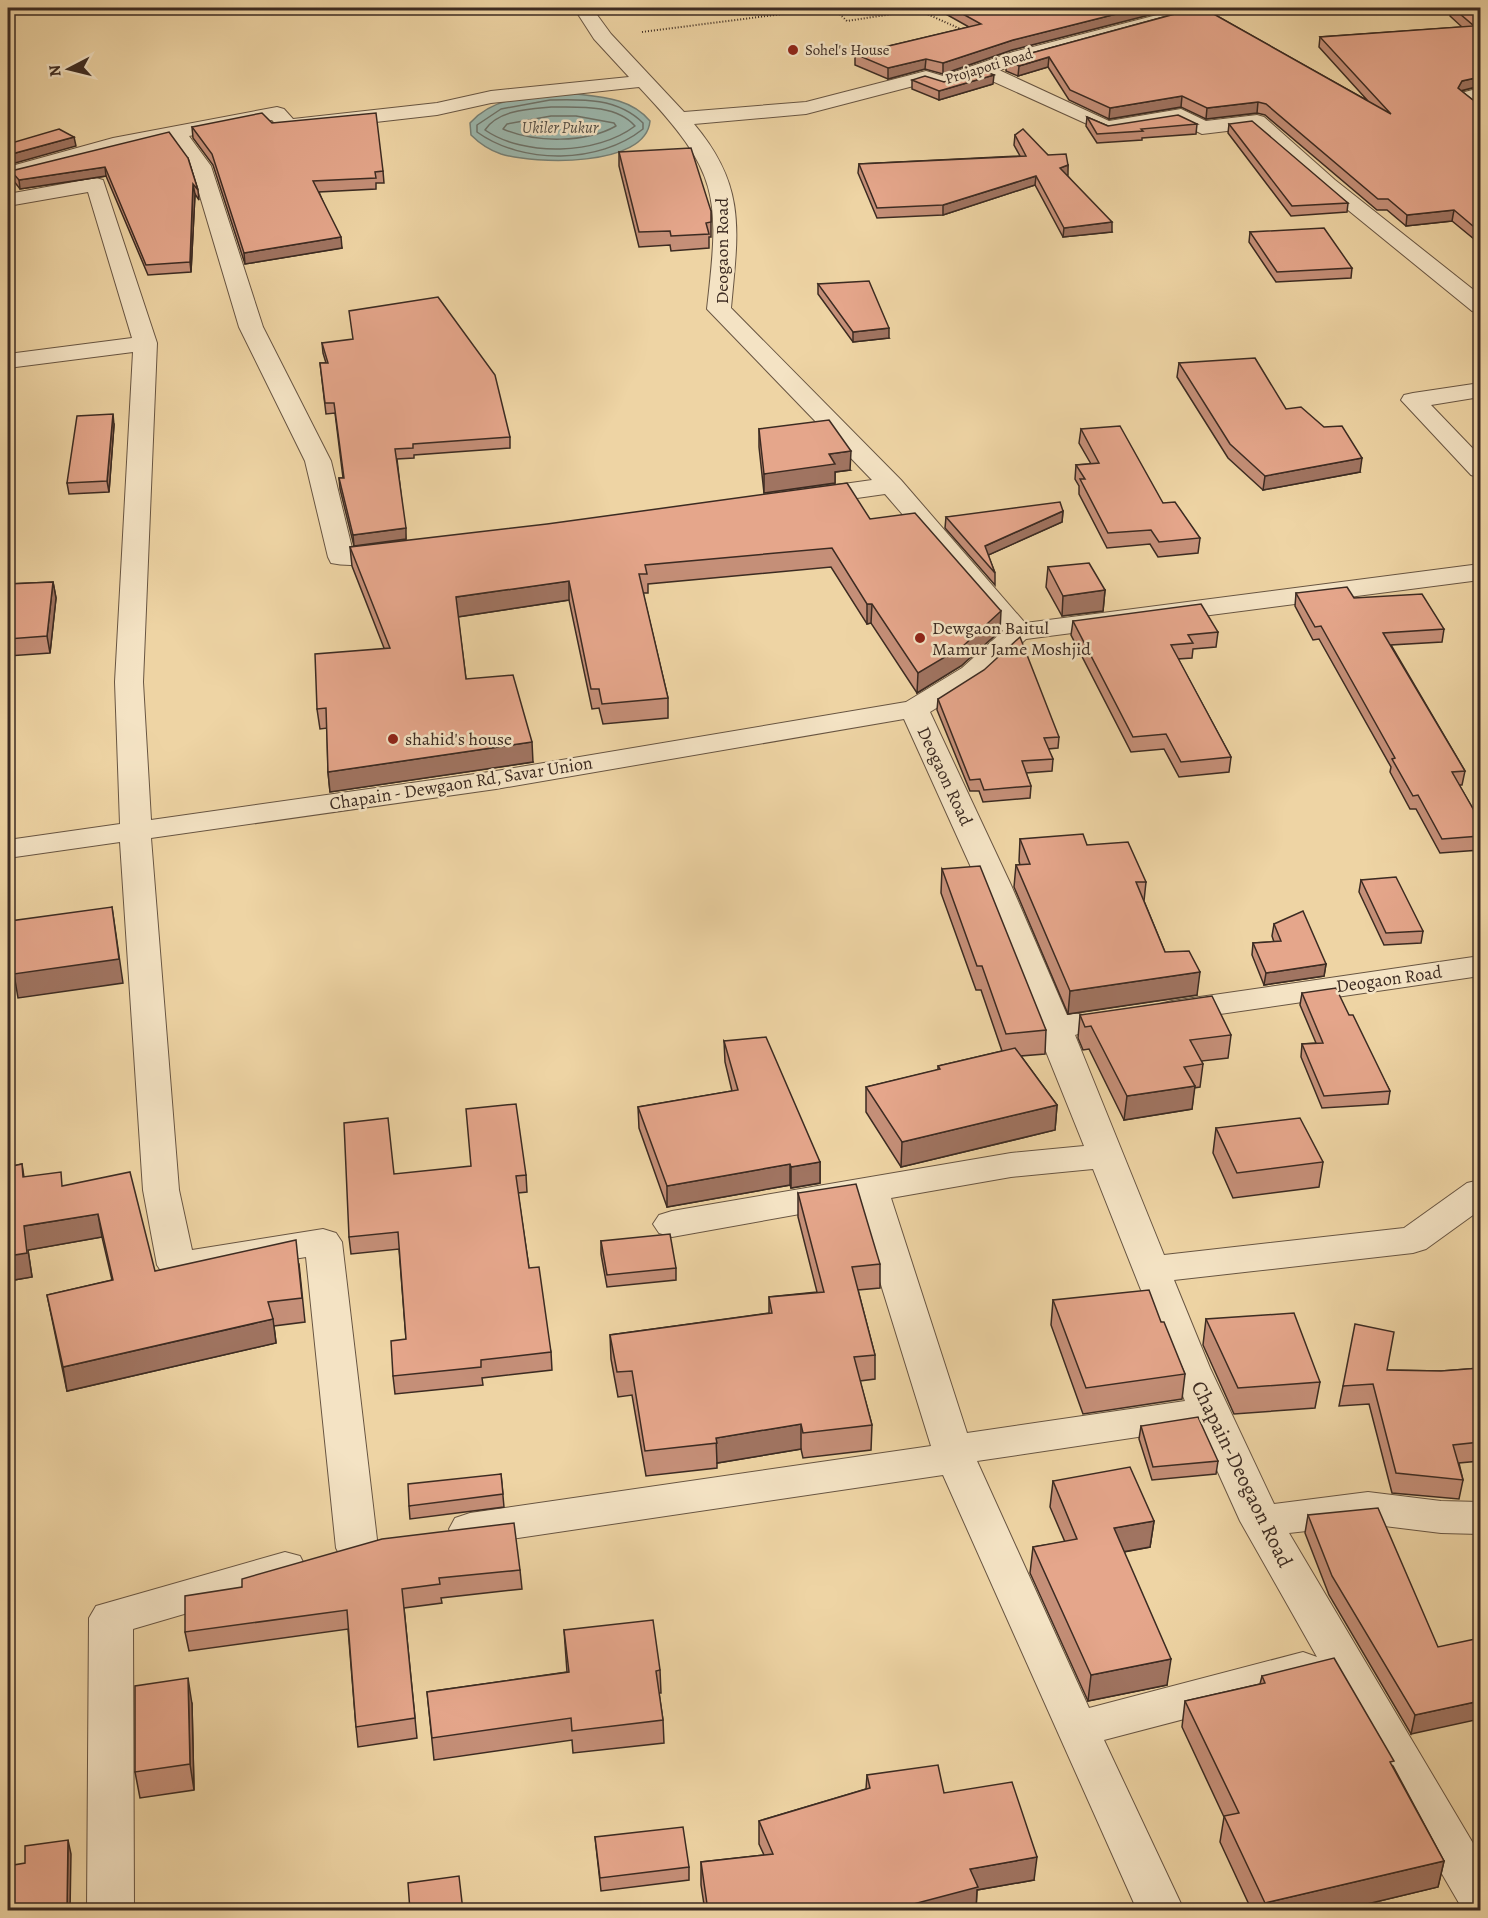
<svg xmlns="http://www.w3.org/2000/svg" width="1488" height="1918" viewBox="0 0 1488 1918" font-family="Alegreya,serif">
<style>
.water{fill:#9bb7ad;stroke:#757f75;stroke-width:1.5}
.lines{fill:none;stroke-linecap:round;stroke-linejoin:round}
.shore{stroke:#6c7168;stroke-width:1.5}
.minor-casing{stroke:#685542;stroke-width:2}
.path{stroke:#3c2b22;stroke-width:2;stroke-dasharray:1 2;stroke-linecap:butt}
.minor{fill:#f4e3c4;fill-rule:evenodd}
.wall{fill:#c58f78;stroke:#3c2b22;stroke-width:1.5}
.shaded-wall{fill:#a07461;stroke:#3c2b22;stroke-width:1.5}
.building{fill:#e5a68b;stroke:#3c2b22;stroke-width:1.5}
.poi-dot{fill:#8f2418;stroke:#f4e3c4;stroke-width:2}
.labels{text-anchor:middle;stroke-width:5;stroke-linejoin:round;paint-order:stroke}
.far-poi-label{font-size:15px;fill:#3c2b22;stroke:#f4e3c4;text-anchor:start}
.far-street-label{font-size:15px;fill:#3c2b22;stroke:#f4e3c4}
.far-water-label{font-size:16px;font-style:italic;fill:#544e45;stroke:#f4e3c4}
.street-label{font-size:18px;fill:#3c2b22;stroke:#f4e3c4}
.poi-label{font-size:18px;fill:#3c2b22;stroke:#f4e3c4;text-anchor:start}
.near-street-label{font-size:21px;fill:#3c2b22;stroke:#f4e3c4}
</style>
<rect width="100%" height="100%" fill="#eed4a4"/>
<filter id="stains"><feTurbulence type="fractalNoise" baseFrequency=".00333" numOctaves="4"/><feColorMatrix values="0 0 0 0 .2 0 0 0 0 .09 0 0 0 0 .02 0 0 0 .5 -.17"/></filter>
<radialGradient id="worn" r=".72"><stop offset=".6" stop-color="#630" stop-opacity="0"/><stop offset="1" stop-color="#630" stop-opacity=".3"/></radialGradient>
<!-- water -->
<path class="water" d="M577 94C604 97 632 99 650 121 646 168 534 164 501 154 489 150 480 144 471 135L470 123C497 93 540 96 577 94Z"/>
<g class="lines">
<!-- shore -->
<g class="shore">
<path d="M550 100C583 99 618 98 643 123V129C599 164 523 165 477 132V125L501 109Z"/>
<path d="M551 107C578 107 616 104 635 126 597 155 524 157 485 130 498 110 529 109 551 107Z"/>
<path d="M551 116H576L614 123 616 126C586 143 535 143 503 129L507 124Z"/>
</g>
<defs>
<g id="minor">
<path d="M574 8H592L611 34 684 112 806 102 926 71 943 76 1013 52 1157 15 1150 8H1172L1183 16 1181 20 999 70 1109 121 1181 109 1206 121 1257 115 1264 117 1335 180 1480 295V313L1472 311 1321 188 1252 128 1202 134 1178 122 1107 133 981 76 943 89 925 83 806 114 694 124C747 187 738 231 731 308L901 480 1025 623 1480 564V580L1026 639 982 680 930 712 1011 885 1067 1015 1076 1013 1088 1017 1093 1024 1088 1031 1075 1035 1164 1255 1404 1228 1467 1183 1480 1180V1210L1426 1249 1413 1253 1174 1280 1210 1368 1274 1504 1368 1492 1441 1501 1480 1502V1534L1441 1533 1368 1524 1289 1533 1480 1855V1910H1463L1324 1671 1318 1682 1303 1688 1104 1740 1184 1910H1137L943 1475 470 1545 455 1540 449 1529 455 1518 470 1513 931 1446 856 1204 672 1237 659 1233 653 1224 659 1215 672 1211 1011 1153 1084 1146 979 885 904 719 496 789 151 838 179 1190 192 1250 323 1229 336 1233 342 1242 378 1548 372 1559 357 1564 342 1559 336 1548 306 1257 176 1278 163 1274 157 1265 143 1190 120 842 8 858V840L120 824 115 682 133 352 8 368V354L132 338 88 192 8 206V194L96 178 103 180 157 343 143 682 151 820 496 771 906 702 962 668 1003 631 885 494 808 505 799 503 795 497 799 491 808 489 872 480 707 309C720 195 720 173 639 87L491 103 437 115 288 132 281 130 272 120 189 136 211 166 263 327 331 461 352 548 397 543 406 545 410 551 406 557C385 562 353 568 331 563L328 557 305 461 239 327 191 166 171 139 115 150 8 179V167L113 138 277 107 284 109 293 119 437 103 491 91 629 77 594 39ZM1093 1169 1185 1401 967 1433 891 1198 1011 1177ZM1198 1428 1240 1521 1317 1657 1303 1652 1089 1708 977 1461Z"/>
<polygon points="1480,88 1480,111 1473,109 1458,97 1461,93"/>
<polygon points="1480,383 1480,397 1431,405 1480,456 1480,478 1471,475 1401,400 1404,395 1413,393"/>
<polygon points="1480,956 1480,976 1172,1021 1160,1018 1155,1011 1160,1004 1172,1001"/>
<polygon points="285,1552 300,1556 306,1568 300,1580 133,1629 134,1910 87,1910 89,1618 96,1606"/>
</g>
</defs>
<!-- minor casing -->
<use href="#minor" class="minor-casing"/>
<!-- path -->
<g class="path">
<polyline points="833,8 847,21 918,10 965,31"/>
<polyline points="642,32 829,8"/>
</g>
<!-- minor -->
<use href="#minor" class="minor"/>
</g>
<!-- wall -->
<g class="wall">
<polygon points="935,8 1153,8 1153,14 1012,50 943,74 925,69 888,79 855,65 855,54 969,27"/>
<polygon points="1175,8 1203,8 1368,101 1319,47 1320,37 1462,27 1450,16 1451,8 1480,8 1480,86 1461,91 1473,100 1480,102 1480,244 1452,221 1406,226 1387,210 1377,210 1265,115 1257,113 1206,119 1181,107 1109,119 1069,100 1048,67 1018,76 1006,71 1006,60 1182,12"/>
<polygon points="912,80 944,82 993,84 939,100 912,89"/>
<polygon points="1087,117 1108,126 1197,124 1196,134 1142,138 1142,140 1097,143 1086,126"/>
<polygon points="272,123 383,171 384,183 376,183 376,189 319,192 342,248 245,264 213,165 193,138 192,127"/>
<polygon points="1229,124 1348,203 1347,212 1291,216 1228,133"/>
<polygon points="1015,135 1048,155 1068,165 1067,175 1112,232 1063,237 1035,185 943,215 877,218 858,173 859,164 1020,156 1014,145"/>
<polygon points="619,152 711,211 711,237 709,237 709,248 671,251 670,245 639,247 619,166"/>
<polygon points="188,158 198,190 199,200 195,194 191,272 148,275 106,176 20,189 13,180 11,171"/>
<polygon points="1250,232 1352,268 1351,278 1276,282 1249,242"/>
<polygon points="818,284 889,338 853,342 818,294"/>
<polygon points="322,343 510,437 510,448 414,455 414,458 397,459 406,539 354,546 340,489 339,478 343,478 335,413 326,414 320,363 326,363 323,353"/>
<polygon points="1179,363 1286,409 1360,472 1263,490 1228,458 1177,377"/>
<polygon points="114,425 109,492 69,494 67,483"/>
<polygon points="759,429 850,470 835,472 835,483 764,493 759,447"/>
<polygon points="1081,429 1163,503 1200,538 1198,553 1158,557 1150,544 1107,548 1079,494 1079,486 1075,479 1076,465 1091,464 1079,443"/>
<polygon points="1063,511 1062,522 988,555 995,573 995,585 945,528 946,517"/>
<polygon points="870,519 1000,631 961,666 917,693 871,623 867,624 831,567 648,584 648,593 643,593 668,698 668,718 603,724 599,708 592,709 569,600 458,617 466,679 533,762 330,792 328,772 327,728 320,729 317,709 384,648 352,566 350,547"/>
<polygon points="1048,567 1105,590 1103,611 1062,616 1046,587"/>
<polygon points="53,582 56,598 50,653 8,656 8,584"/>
<polygon points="1296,593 1354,598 1444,629 1442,642 1391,645 1465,771 1462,785 1459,785 1480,821 1480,850 1440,853 1416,809 1410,809 1390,772 1391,767 1319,639 1313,640 1295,606"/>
<polygon points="1073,621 1218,632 1216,647 1193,649 1192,658 1178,659 1231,757 1229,772 1179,777 1164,749 1131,752 1071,635"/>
<polygon points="938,699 1059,737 1058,748 1048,749 1053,759 1052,771 1026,773 1031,786 1030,798 983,802 979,791 970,791 937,710"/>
<polygon points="1020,839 1087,845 1146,882 1144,901 1165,952 1197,995 1068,1014 1014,887 1016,865 1020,865 1019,861"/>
<polygon points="942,869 1046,1030 1045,1054 1021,1056 1057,1105 1055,1130 901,1167 866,1112 866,1087 938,1070 938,1066 1002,1051 981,990 976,990 941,893"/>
<polygon points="1361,880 1423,931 1421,943 1384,945 1359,892"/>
<polygon points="1274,924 1326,964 1324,976 1264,985 1252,955 1253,943 1274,942 1272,936"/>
<polygon points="1302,993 1349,1015 1390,1091 1388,1104 1322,1108 1301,1057 1302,1044 1316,1043 1300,1005"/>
<polygon points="1080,1015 1231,1035 1228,1058 1201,1061 1203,1064 1200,1087 1194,1088 1192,1109 1124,1120 1089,1049 1083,1050 1078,1038"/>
<polygon points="724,1041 820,1162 820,1183 791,1188 790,1185 667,1207 639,1128 638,1107 732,1091 725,1062"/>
<polygon points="1216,1128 1323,1162 1319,1187 1233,1198 1213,1153"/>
<polygon points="8,1149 9,1167 22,1164 24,1177 63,1186 155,1271 299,1264 305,1322 274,1326 276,1343 67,1391 47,1295 112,1280 102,1237 28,1250 32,1277 8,1281"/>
<polygon points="394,1174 526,1175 527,1192 518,1193 529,1268 551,1352 552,1370 482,1378 483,1385 395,1394 393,1376 406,1339 399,1249 351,1254 349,1237"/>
<polygon points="798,1193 880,1264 880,1288 858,1290 875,1355 875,1379 860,1381 872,1425 871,1450 803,1458 801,1449 717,1463 717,1468 646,1476 632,1395 618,1397 611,1359 610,1335 769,1313 769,1297 817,1292 798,1217"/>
<polygon points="601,1241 676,1268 676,1280 607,1287 601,1254"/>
<polygon points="1053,1300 1161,1322 1185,1374 1182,1399 1083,1414 1051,1325"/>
<polygon points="1206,1319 1320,1382 1315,1408 1234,1414 1203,1345"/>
<polygon points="1480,1368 1480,1461 1459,1463 1463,1480 1459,1499 1392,1493 1369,1404 1339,1406 1343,1386 1387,1370 1441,1371"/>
<polygon points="1141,1426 1218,1461 1216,1474 1152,1480 1139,1439"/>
<polygon points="501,1474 504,1507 410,1519 409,1506"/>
<polygon points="1053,1481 1154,1521 1150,1547 1124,1552 1167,1685 1088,1701 1030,1573 1033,1547 1065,1542 1050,1507"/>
<polygon points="1308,1515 1438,1647 1411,1734 1329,1595 1305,1533"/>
<polygon points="520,1570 522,1589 441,1598 442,1603 404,1608 417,1738 358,1747 356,1727 348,1629 189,1651 185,1632 242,1587"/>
<polygon points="564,1630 660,1670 661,1693 659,1693 663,1720 664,1743 573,1753 572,1740 434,1760 427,1692 567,1672"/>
<polygon points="1262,1676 1393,1766 1444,1861 1438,1887 1338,1911 1252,1911 1220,1842 1224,1817 1182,1727 1185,1701 1260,1684"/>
<polygon points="192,1704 194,1790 140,1798 135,1772"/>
<polygon points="867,1775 944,1793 1034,1880 977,1890 976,1910 972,1911 705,1911 701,1885 701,1862 764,1855 759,1844 759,1821 866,1789"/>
<polygon points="595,1837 689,1867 689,1880 601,1891"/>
</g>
<!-- shaded-wall -->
<g class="shaded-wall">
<polygon points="1140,8 1153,8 1153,14 1012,50 943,74 943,63 1013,40"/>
<polygon points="1049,57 1048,67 1018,76 1019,66"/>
<polygon points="926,59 925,69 888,79 888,68"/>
<polygon points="994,75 993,84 939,100 939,91"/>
<polygon points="1480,77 1480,86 1460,91 1458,88 1462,81"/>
<polygon points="1182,96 1181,107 1109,119 1110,108"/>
<polygon points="1258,102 1257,113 1206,119 1207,108"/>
<polygon points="74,137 76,146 8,165 8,155"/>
<polygon points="1068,165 1068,175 1060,177 1060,168"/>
<polygon points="105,167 106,176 20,189 19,180"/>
<polygon points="1036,176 1035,185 943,215 943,205"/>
<polygon points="193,184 195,194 191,272 190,262"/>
<polygon points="1454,210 1452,221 1406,226 1407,215"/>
<polygon points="1112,222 1112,232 1063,237 1064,228"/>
<polygon points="341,237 342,248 245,264 244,253"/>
<polygon points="889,328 889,338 853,342 853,332"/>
<polygon points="113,414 114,425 109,492 107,481"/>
<polygon points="851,451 850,470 835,472 835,483 764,493 764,474 829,454"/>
<polygon points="1362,458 1360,472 1263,490 1265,476"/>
<polygon points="1063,511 1062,522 984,557 985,546"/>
<polygon points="406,528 406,539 354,546 353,535"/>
<polygon points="569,581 569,600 457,617 456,597"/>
<polygon points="53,582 56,598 50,653 47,636"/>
<polygon points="1105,590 1103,611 1062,616 1063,596"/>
<polygon points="867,604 872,604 871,623 867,624"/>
<polygon points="1001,611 1000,631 961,666 917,693 918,673"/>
<polygon points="532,742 533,762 330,792 328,772"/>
<polygon points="112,907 123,983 18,998 14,974"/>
<polygon points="1326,964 1324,976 1264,985 1266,973"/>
<polygon points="1200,972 1197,995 1068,1014 1070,991"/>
<polygon points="1195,1086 1192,1109 1124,1120 1127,1096"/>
<polygon points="1057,1105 1055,1130 901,1167 902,1142"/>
<polygon points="8,1149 11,1191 8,1174"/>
<polygon points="820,1162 820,1183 791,1188 791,1167"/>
<polygon points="790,1164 790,1185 667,1207 667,1186"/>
<polygon points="98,1214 102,1237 28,1250 32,1277 8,1281 8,1256 24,1226"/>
<polygon points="273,1319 276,1343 67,1391 63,1367"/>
<polygon points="801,1424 801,1449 717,1463 716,1438"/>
<polygon points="1154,1521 1150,1547 1111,1554 1114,1528"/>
<polygon points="1171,1659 1167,1685 1088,1701 1091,1675"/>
<polygon points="188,1678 192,1704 194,1790 190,1764"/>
<polygon points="1480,1701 1480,1719 1411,1734 1415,1715"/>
<polygon points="68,1840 71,1854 70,1911 67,1911"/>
<polygon points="1037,1857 1034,1880 977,1890 976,1910 972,1911 906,1911 906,1906 970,1869"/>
<polygon points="1444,1861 1438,1887 1338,1911 1264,1911 1265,1903"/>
</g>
<!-- building -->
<g class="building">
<polygon points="952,8 1140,8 1013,40 943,63 926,59 888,68 855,54 981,24"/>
<polygon points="1184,8 1203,8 1391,114 1320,37 1474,26 1453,8 1480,8 1480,77 1462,81 1458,88 1473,100 1480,102 1480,232 1454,210 1407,215 1388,199 1378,199 1266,104 1258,102 1207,108 1182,96 1110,108 1070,90 1049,57 1019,66 1006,60 1182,12"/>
<polygon points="981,70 994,75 939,91 912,80 925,76 944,82"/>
<polygon points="262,113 272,123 376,113 383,171 375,172 376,178 313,181 341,237 244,253 212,154 192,127"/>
<polygon points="1178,115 1197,124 1141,129 1143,131 1097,134 1087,117 1108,126"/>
<polygon points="1252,121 1348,203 1292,206 1229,124"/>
<polygon points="59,129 74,137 8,155 8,144"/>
<polygon points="1023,129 1048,155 1066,154 1068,165 1060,168 1112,222 1064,228 1036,176 943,205 877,208 859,164 1026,156 1015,135"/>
<polygon points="169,132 188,158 198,190 193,184 190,262 146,265 105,167 19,180 11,171"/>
<polygon points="691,148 711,211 711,222 706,223 709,234 671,236 670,231 639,232 619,152"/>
<polygon points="1324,228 1352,268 1277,272 1250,232"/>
<polygon points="869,281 889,328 853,332 818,284"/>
<polygon points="438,297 495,375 510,437 413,444 413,448 395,449 406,528 353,535 339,478 344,478 334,403 325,403 320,363 328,363 322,343 353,339 349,311"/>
<polygon points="1255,358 1286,409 1301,407 1324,427 1342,426 1362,458 1265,476 1230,444 1179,363"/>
<polygon points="113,414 107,481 67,483 77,416"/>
<polygon points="829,420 851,451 829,454 835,464 764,474 759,429"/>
<polygon points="1120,426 1163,503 1175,502 1200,538 1159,542 1151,530 1108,533 1080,479 1085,479 1076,465 1099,463 1081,429"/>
<polygon points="847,483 870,519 915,513 1001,611 962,647 918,673 872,604 867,604 832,548 645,565 647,574 639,574 668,698 602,704 599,689 591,689 569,581 456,597 466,679 513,675 532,742 328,772 326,708 317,709 315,654 390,648 350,547 547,524"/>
<polygon points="1060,502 1063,511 985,546 995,573 946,517"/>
<polygon points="1089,563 1105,590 1063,596 1048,567"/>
<polygon points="53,582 47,636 8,639 8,584"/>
<polygon points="1347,587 1354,598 1422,594 1444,629 1383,633 1465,771 1452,772 1480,821 1480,836 1442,839 1418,795 1413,796 1392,759 1395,758 1321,626 1315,627 1296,593"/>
<polygon points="1201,604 1218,632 1188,635 1193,643 1171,645 1231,757 1181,762 1166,734 1133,737 1073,621"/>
<polygon points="1020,637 1059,737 1044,738 1053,759 1022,761 1031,786 984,790 980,779 970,780 938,699 984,670"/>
<polygon points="1083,834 1087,845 1128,842 1146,882 1136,882 1165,952 1189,951 1200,972 1070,991 1016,865 1030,864 1020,839"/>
<polygon points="980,866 1046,1030 1006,1034 982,966 977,966 942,869"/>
<polygon points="1396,877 1423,931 1386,933 1361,880"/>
<polygon points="112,907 119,959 14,974 10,921"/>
<polygon points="1303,911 1326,964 1266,973 1253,943 1281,941 1274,924"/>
<polygon points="1336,988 1349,1015 1353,1015 1390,1091 1324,1096 1302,1044 1323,1043 1302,993"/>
<polygon points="1212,996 1231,1035 1190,1040 1203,1064 1184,1067 1195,1086 1127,1096 1091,1026 1085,1027 1080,1015"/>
<polygon points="766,1037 820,1162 791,1167 790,1164 667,1186 638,1107 738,1090 724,1041"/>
<polygon points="1015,1048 1057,1105 902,1142 866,1087 940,1069 938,1066"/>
<polygon points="516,1104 526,1175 516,1176 529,1268 539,1267 551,1352 481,1360 481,1367 393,1376 391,1341 406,1339 398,1232 349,1237 344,1123 388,1118 394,1174 471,1166 466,1109"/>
<polygon points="1300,1118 1323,1162 1237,1173 1216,1128"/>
<polygon points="22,1164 23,1177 61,1172 62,1186 130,1172 155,1271 296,1240 302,1298 268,1302 273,1319 63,1367 47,1295 113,1280 98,1214 24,1226 27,1253 8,1256 8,1167"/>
<polygon points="856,1184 880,1264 852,1267 875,1355 854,1357 872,1425 803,1433 801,1424 716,1438 717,1443 645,1451 632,1371 617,1372 610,1335 772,1313 769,1297 824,1292 798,1193"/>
<polygon points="670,1234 676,1268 607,1275 601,1241"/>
<polygon points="1149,1290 1161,1322 1164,1322 1185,1374 1086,1388 1053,1300"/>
<polygon points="1294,1313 1320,1382 1238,1388 1206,1319"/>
<polygon points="1355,1324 1394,1332 1387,1370 1441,1371 1480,1368 1480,1442 1453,1445 1463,1480 1396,1473 1373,1384 1343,1386"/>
<polygon points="1198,1417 1218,1461 1153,1467 1141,1426"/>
<polygon points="1130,1467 1154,1521 1114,1528 1171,1659 1091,1675 1033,1547 1077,1539 1053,1481"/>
<polygon points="501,1474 503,1494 409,1506 408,1484"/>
<polygon points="1378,1508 1438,1647 1480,1638 1480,1701 1415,1715 1332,1576 1308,1515"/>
<polygon points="514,1523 520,1570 439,1578 440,1584 402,1589 415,1718 356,1727 347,1610 185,1632 185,1596 242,1587 242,1579 382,1539"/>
<polygon points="653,1620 660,1670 656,1671 663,1720 572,1731 571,1718 432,1738 427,1692 569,1672 564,1630"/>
<polygon points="1334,1658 1394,1761 1390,1762 1444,1861 1265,1903 1224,1816 1239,1813 1185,1701 1265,1683 1262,1676"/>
<polygon points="188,1678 190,1764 135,1772 135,1686"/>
<polygon points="938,1765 944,1793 1012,1782 1037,1857 970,1869 978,1887 906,1906 909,1911 708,1911 701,1862 773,1854 759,1821 870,1788 867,1775"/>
<polygon points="683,1827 689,1867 600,1878 595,1837"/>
<polygon points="68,1840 67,1911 8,1911 8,1866 25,1863 25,1846"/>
<polygon points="459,1876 463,1911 410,1911 408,1883"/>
</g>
<!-- markers -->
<g class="poi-dot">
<circle cx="793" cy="50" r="6"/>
<circle cx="920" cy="638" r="6"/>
<circle cx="393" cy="739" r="6"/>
</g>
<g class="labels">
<!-- far-poi labels -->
<g class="far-poi-label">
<text x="805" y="55">Sohel's House</text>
</g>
<!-- far-street labels -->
<g class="far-street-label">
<text transform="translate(989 66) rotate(-17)" y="5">Projapoti Road</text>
</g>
<!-- far-water labels -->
<g class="far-water-label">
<text x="560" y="133">Ukiler Pukur</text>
</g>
<!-- street labels -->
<g class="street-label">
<text transform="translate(722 251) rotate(-90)" y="6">Deogaon Road</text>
<text transform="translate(945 776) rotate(65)" y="6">Deogaon Road</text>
<text transform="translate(461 783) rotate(-9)" y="6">Chapain - Dewgaon Rd, Savar Union</text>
<text transform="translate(1389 979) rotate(-8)" y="6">Deogaon Road</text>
</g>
<!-- poi labels -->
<g class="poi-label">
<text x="932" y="634">Dewgaon Baitul<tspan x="932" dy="21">Mamur Jame Moshjid</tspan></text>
<text x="405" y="745">shahid's house</text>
</g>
<!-- near-street labels -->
<g class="near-street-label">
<text transform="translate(1242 1474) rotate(64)" y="7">Chapain-Deogaon Road</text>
</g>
</g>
<!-- margin -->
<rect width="1488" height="1918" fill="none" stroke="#eed4a4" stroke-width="30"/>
<rect x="9" y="9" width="1470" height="1900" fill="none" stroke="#3c2b22" stroke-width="3"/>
<rect x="15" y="15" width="1458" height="1888" fill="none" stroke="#3c2b22" stroke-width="1.5"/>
<!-- north arrow -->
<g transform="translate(69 69) rotate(263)" stroke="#f4e3c4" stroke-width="4.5" paint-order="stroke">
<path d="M0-4.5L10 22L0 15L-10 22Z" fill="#3c2b22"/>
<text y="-9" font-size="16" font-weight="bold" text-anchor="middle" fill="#3c2b22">N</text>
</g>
<rect width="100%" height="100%" filter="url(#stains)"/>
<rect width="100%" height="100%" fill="url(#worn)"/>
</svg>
